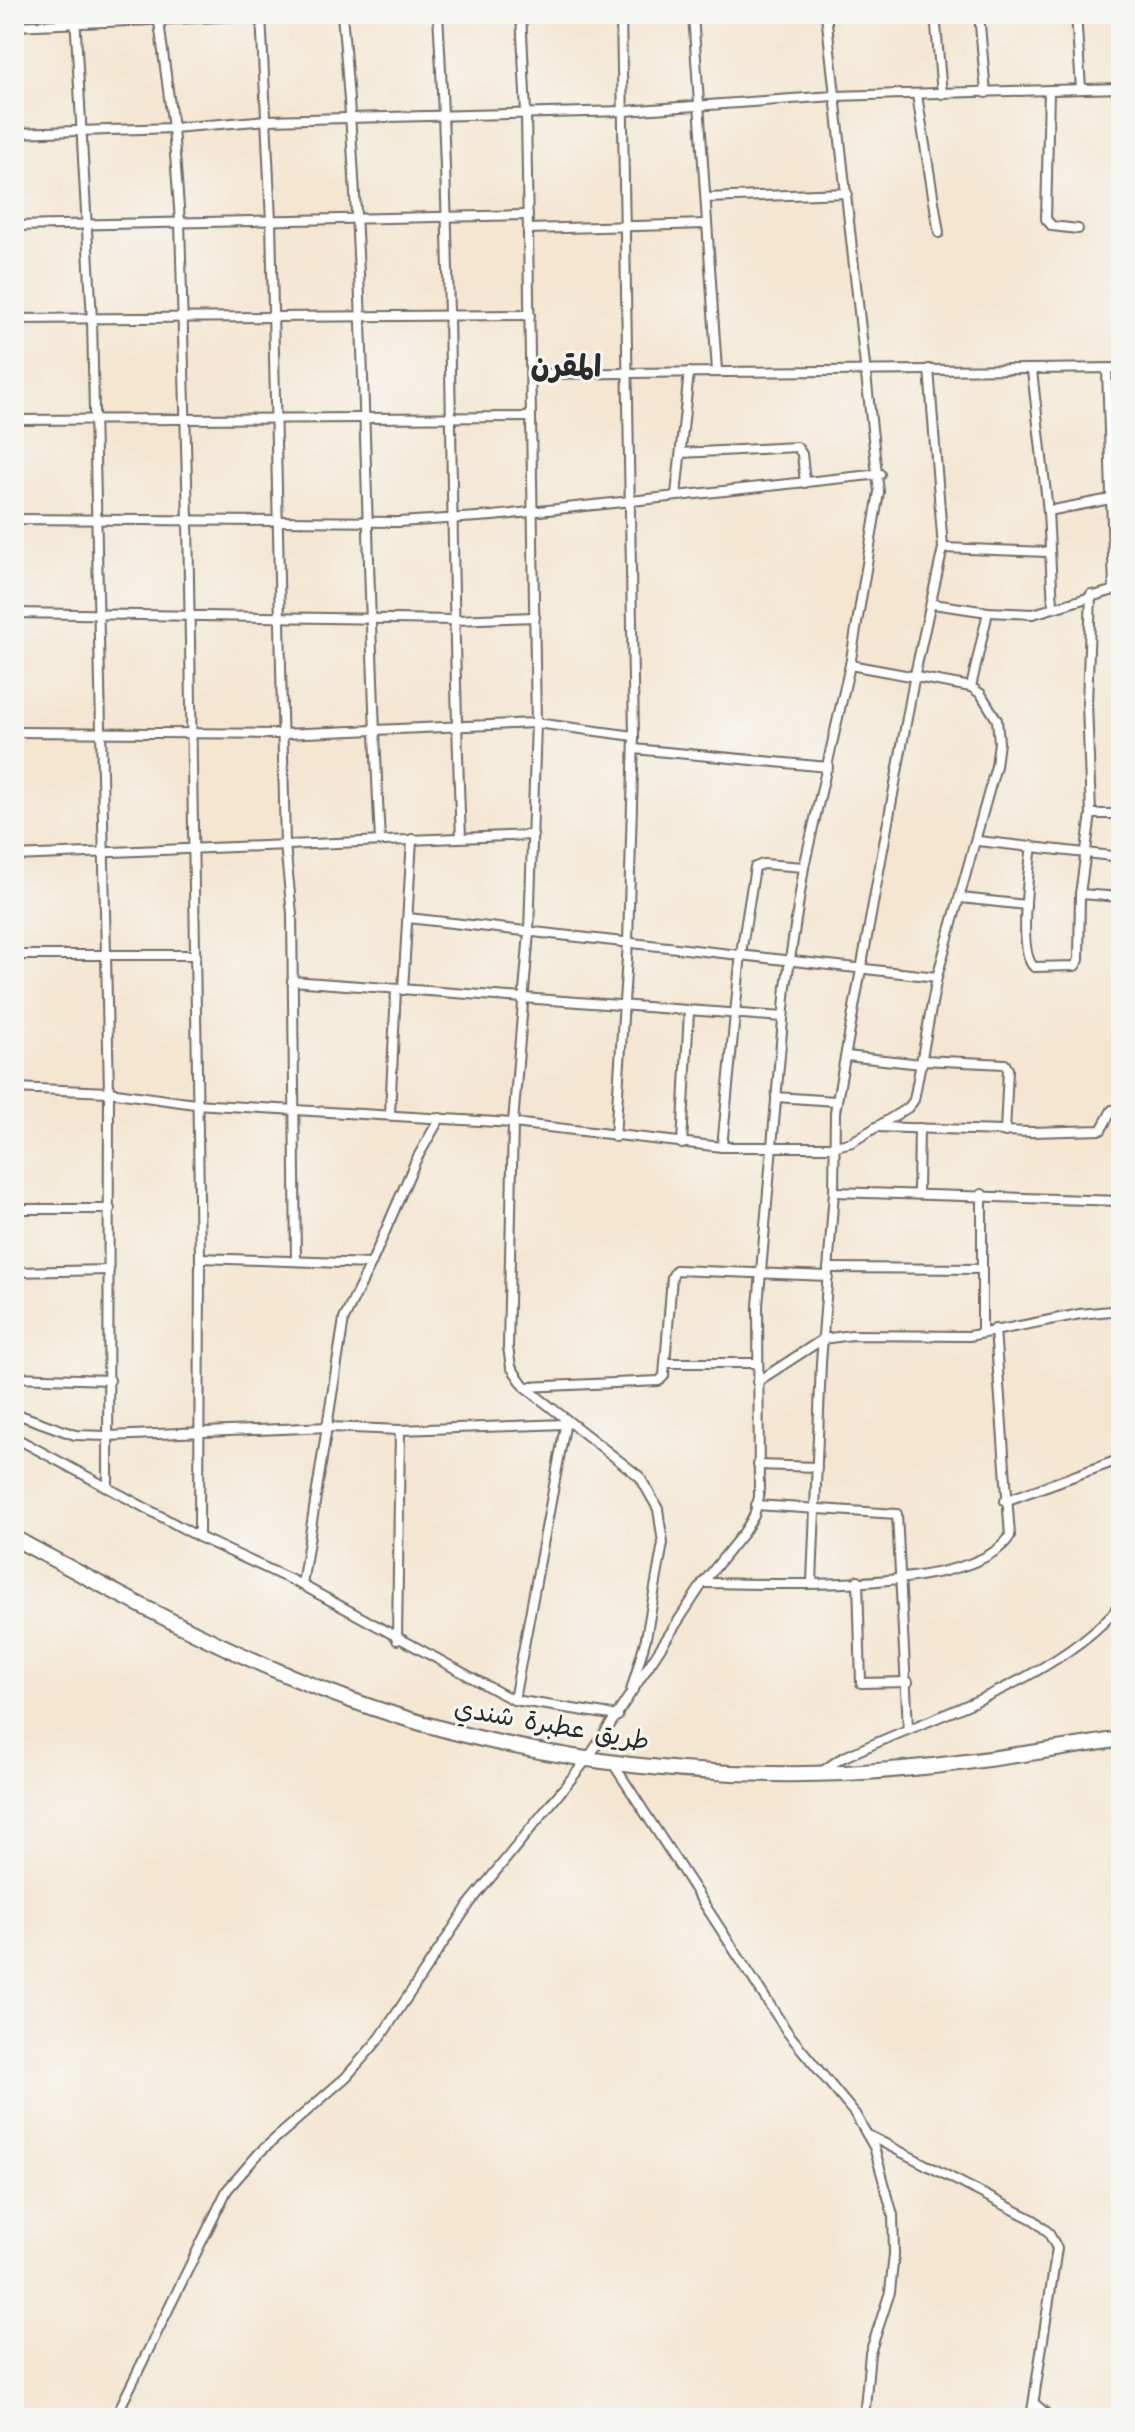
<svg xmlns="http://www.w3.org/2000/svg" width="1135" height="2432" viewBox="0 0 1135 2432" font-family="Kalam,'Playpen Sans Arabic',sans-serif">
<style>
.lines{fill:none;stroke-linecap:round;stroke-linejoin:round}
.street-casing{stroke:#716c65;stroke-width:12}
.highway-casing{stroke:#716c65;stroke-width:18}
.street{stroke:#fff;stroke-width:8}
.highway{stroke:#fff;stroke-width:14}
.labels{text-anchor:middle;stroke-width:6;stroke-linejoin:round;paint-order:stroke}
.street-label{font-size:26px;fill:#2b2b2b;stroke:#f6f6f2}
.quarter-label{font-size:30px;font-weight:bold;fill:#2b2b2b;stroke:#f6f6f2}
</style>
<rect width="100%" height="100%" fill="#f6f6f2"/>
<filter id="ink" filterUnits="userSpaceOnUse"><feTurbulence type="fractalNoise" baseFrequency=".0125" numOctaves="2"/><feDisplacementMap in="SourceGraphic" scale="16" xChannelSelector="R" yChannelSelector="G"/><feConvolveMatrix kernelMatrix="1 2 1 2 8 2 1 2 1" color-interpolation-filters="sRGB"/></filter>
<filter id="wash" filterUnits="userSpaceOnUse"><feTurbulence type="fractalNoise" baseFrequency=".006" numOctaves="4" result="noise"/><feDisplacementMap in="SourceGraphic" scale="32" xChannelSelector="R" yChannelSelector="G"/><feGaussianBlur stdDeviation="1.8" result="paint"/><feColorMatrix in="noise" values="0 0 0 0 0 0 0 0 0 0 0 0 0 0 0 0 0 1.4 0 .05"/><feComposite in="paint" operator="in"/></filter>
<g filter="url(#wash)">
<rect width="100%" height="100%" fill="#f4e6d1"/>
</g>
<g filter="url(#ink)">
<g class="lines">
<defs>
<g id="street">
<polyline points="75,14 92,320 109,1092 108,1486"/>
<polyline points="158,14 173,128 180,221 188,519 200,1258 199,1537"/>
<polyline points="261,14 271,221 285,845 292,914 296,1260"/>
<path d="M342 14C367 289 365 565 380 840"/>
<path d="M438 14C454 288 449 563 461 837"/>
<polyline points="521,14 526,113 536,723 529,932 513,1123 508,1347 511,1367 525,1387 640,1477 658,1509 663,1543 646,1638 631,1691"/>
<polyline points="693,14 717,371"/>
<polyline points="935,14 942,94"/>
<polyline points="979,14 986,93"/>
<polyline points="1076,14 1081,89"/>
<polyline points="14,26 289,14"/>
<polyline points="1049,90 1046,219 1052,226 1078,229"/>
<polyline points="917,95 939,233"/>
<polyline points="14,133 173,128 267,120 625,111 834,96 1121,88"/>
<polyline points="706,198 847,193"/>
<polyline points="14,226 528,215"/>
<polyline points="528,229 707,224"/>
<polyline points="14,319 530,315"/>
<polyline points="1107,369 1114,588"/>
<polyline points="1032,371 1048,511 1053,607"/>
<polyline points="531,374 1121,368"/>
<polyline points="14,420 531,417"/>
<polyline points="681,453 797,447 802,454 805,483"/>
<polyline points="676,495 689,372"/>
<polyline points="1048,511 1121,497"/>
<polyline points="14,519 399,522 493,516 880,474"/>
<polyline points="943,548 1048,552"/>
<polyline points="933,604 988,612 1033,614 1121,588"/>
<polyline points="14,613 455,620 535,617"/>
<polyline points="971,687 988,612"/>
<polyline points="14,732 283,734 536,723 634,736 621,14"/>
<polyline points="634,749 828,767"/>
<polyline points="1091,814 1121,814"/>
<polyline points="978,841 1121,857"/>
<path d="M1032 846C1029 869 1017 952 1034 967L1075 966 1079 960 1080 894 1091 814 1087 703 1091 594"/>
<polyline points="14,856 533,835"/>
<polyline points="1080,894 1121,897"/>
<polyline points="961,898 1026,905"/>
<polyline points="408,918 937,977"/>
<polyline points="14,955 196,955"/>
<polyline points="292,981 783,1017"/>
<polyline points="403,990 412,839"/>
<polyline points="846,1056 922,1064"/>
<polyline points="923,1060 1005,1064 1008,1069 1005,1132"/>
<polyline points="14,1088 109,1092 195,1104 513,1123 722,1147 832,1147 852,1142 909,1107 914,1100 937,977 996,766 999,742 997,720 981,694 971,687 850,665"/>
<polyline points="776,1097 836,1101"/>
<polyline points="390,1114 396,989"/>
<polyline points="876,1127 1032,1132 1101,1130 1112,1110 1121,1109"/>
<polyline points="615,1137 628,942 634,736"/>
<polyline points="682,1144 689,1011"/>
<polyline points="722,1147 741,953 755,867 763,864 804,867"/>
<polyline points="834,1192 1121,1201"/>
<polyline points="918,1192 919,1128"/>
<polyline points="14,1209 110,1209"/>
<polyline points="200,1258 371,1264 344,1319 302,1585"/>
<polyline points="371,1264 416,1160 440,1118"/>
<polyline points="828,1268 982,1269"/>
<polyline points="14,1272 109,1270"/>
<polyline points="982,1333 982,1194"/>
<polyline points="665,1363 757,1363"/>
<polyline points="14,1377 110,1380"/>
<polyline points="757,1382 823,1339 852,1335 969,1336 1080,1314 1121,1310"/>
<polyline points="526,1387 659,1381 664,1376 672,1277 676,1270 828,1276"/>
<polyline points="14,1413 75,1435 108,1436 329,1427 400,1430 565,1424"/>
<polyline points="14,1437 199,1537 302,1585 500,1693 514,1700 618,1716"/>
<polyline points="758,1465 817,1467"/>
<polyline points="1005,1501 1121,1459"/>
<polyline points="756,1505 897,1514 908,1728"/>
<polyline points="858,1580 861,1683 908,1682"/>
<polyline points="812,1582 821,1363 834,1192 835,1112 915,674 943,548 929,369"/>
<path d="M703 1583C769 1583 973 1595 1010 1536L995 1329"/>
<polyline points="397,1640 400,1430"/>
<polyline points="514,1700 566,1421"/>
<polyline points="612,1762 788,2033 855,2114 874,2147 893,2215 894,2254 890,2292 870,2353 864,2418"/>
<path d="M821 1772 840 1759C931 1716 1056 1682 1121 1604"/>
<polyline points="868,2135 1034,2220 1048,2232 1057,2248 1031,2418"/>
<polyline points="1034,2403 1051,2418"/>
<polyline points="115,2418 227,2190 260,2152 346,2077 380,2038 470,1903 589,1757 703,1583 744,1532 754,1516 759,1497 758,1306 786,986 804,867 850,665 879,492 826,14"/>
</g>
<path id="highway" d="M14 1538C116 1593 220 1650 329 1692 490 1754 672 1780 845 1773 937 1769 1030 1753 1121 1739"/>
</defs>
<!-- street casing -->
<use href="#street" class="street-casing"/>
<!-- highway casing -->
<use href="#highway" class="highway-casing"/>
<!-- street -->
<use href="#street" class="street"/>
<!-- highway -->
<use href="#highway" class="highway"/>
</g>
</g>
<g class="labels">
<!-- street labels -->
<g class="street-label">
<text transform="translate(552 1724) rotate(10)" y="9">طريق عطبرة شندي</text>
</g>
<!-- quarter labels -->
<g class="quarter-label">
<text x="566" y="376">المقرن</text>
</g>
</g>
<!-- margin -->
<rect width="1135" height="2432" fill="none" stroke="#f6f6f2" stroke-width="48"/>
</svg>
